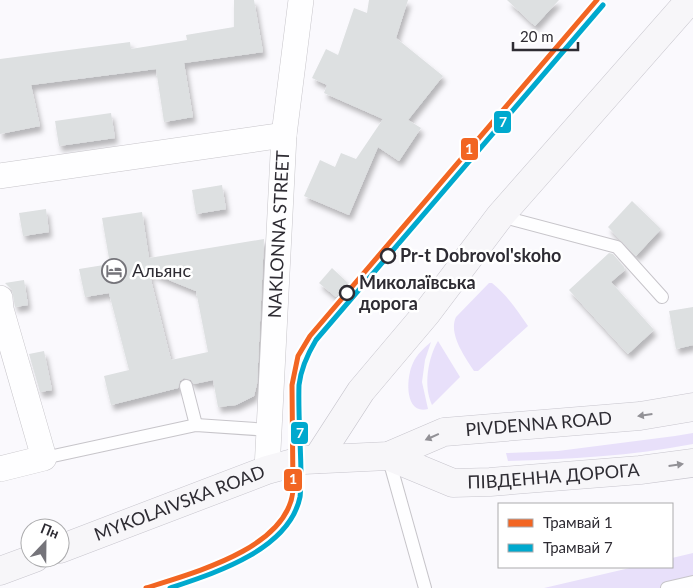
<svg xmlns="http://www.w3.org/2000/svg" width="693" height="588" viewBox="0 0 693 588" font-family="Lato,sans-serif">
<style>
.green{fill:#e8e0fa}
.building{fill:#dde0e1;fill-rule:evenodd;filter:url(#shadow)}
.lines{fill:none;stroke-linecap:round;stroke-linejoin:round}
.service-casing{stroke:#c7c5ca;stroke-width:14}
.minor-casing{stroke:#c7c5ca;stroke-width:26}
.primary-casing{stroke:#c7c5cd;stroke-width:29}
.service{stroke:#fefeff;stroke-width:12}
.minor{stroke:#fefeff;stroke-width:25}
.primary{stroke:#f7f6f9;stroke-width:28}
.tram-1-casing{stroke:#fff;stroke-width:9}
.tram-2-casing{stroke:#fff;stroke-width:9}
.tram-1{stroke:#f26522;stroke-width:5}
.tram-2{stroke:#00a9ce;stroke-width:5}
.oneway{fill:#929196}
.stop-dot{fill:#fff;stroke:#2e2c33;stroke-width:2.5}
.labels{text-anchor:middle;stroke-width:5;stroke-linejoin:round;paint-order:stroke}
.street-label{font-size:18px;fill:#2e2c33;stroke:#fff}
.stop-label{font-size:18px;font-weight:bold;fill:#2e2c33;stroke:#fff;text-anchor:start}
.poi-label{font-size:18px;fill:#2e2c33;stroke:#fff;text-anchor:start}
.line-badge{stroke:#fff;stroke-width:2}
.badge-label{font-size:14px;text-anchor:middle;font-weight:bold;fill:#fff}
</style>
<defs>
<filter id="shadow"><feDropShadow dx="3" dy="5.5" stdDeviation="2.5" flood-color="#0004"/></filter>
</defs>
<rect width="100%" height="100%" fill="#faf9fd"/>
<!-- green -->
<g class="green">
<path d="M489 283H492C507 295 517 310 528 326L478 371H474C465 357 448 334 456 317Z"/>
<path d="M438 341 460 377 432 405C423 386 428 358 438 341Z"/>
<path d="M431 342 425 360 422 382 428 409C404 415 406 377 413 363 417 354 424 348 431 342Z"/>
<path d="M693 433V444C632 456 569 459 508 461L506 453 558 451 675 436Z"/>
<polygon points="693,553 693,588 544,588 634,567 672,567 672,558"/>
</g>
<!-- building -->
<g class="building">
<polygon points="234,0 254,0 263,52 184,63 193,117 164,122 156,69 31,85 40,126 0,134 0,59 130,42 131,49 187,40 186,35 234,27"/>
<polygon points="369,0 408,0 396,38 443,76 408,120 421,128 399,161 378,147 349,215 304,196 320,160 335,167 341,153 356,159 383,119 324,93 327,85 312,78 326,49 338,55 354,8 367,13"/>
<polygon points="507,0 559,0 535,26"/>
<polygon points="111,113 115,138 59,146 55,121"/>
<polygon points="222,185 226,209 196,214 192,190"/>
<polygon points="632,201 661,229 636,256 608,227"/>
<polygon points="46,209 49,232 23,236 19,213"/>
<path d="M142 212 149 258 264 239 257 384 254 396 236 405 218 407 213 380 194 384 191 380 184 378 180 381 178 388 111 405 104 376 129 370 109 293 85 297 79 269 110 264 102 218ZM149 272 196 291 208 352 171 360Z"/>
<polygon points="609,253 613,254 624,267 625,270 611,282 654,330 628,354 569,290"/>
<polygon points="332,268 348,283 336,297 319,283"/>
<polygon points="24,280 28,305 15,307 12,290 5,283"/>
<polygon points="693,307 693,345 676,349 669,311"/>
<polygon points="44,351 52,390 40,392 29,354"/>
</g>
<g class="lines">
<defs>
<g id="service">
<polyline points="500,216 617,247 662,297"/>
<polyline points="186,386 196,425"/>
<polyline points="388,456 425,588"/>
<polyline points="44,458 196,425 269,430"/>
<polyline points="667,588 693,582"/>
</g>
<g id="minor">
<polyline points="0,176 284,135"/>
<polyline points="0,298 1,309 44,458 0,469"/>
<path id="s1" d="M267 470 284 135 301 0"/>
</g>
<g id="primary">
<path id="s2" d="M388 456 453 483 490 482 640 470 693 463"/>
<polyline points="317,459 361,391 426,314 500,216 690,0"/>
<path id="s3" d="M60 549 267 470 304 460 388 456 444 432 640 416 693 407"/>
<polyline points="0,571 35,558"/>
</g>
</defs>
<!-- service casing -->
<use href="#service" class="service-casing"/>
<!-- minor casing -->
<use href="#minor" class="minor-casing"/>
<!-- primary casing -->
<use href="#primary" class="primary-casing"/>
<!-- service -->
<use href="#service" class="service"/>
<!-- minor -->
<use href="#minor" class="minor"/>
<!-- primary -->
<use href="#primary" class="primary"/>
<defs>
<path id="tram-1" d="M146 588C192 573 287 549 293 491L292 385 298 356 310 336 597 0"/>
<path id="tram-2" d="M170 588C215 573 289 550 300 497 301 491 300 484 301 478 301 447 298 416 299 385 301 368 307 355 316 340L603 5"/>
</defs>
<!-- tram-1 casing -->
<use href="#tram-1" class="tram-1-casing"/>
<!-- tram-2 casing -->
<use href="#tram-2" class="tram-2-casing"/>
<!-- tram-1 -->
<use href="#tram-1" class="tram-1"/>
<!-- tram-2 -->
<use href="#tram-2" class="tram-2"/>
</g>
<!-- one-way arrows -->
<defs><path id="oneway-solid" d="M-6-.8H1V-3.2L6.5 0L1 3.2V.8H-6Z" transform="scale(1.25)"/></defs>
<g class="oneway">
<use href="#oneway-solid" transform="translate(645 415) rotate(172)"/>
<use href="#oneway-solid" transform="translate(432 437) rotate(156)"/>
<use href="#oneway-solid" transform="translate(676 465) rotate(-8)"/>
</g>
<!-- icons -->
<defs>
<symbol id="hotel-ring" viewBox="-11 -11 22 22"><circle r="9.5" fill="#fff" stroke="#75747a" stroke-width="1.5"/><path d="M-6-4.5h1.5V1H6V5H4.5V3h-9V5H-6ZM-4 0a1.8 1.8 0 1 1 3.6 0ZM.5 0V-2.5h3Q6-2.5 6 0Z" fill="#75747a"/></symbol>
</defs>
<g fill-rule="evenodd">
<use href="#hotel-ring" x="100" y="257" width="28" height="28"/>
</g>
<!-- markers -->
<g class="stop-dot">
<circle cx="388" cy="256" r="7"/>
<circle cx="347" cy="293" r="7"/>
</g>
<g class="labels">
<!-- street labels -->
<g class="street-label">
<text dy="6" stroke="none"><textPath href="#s1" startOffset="236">NAKLONNA STREET</textPath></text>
<text dy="6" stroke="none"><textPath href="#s3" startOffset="500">PIVDENNA ROAD</textPath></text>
<text dy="6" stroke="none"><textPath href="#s2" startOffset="171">ПІВДЕННА ДОРОГА</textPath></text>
<text dy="6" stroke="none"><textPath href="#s3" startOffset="128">MYKOLAIVSKA ROAD</textPath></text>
</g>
<!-- stop labels -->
<g class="stop-label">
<text x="400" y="262">Pr-t Dobrovol'skoho</text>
<text x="359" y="289">Миколаївська<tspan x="359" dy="21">дорога</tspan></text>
</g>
<!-- poi labels -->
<g class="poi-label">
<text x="132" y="277">Альянс</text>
</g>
</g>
<g class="line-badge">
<rect x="493" y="110" width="19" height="24" rx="5" fill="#00a9ce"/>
<rect x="460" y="137" width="19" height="24" rx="5" fill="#f26522"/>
<rect x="290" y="421" width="19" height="24" rx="5" fill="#00a9ce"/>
<rect x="283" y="468" width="20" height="24" rx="5" fill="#f26522"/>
</g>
<g class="badge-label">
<text x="503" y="127">7</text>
<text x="469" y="154">1</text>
<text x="300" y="438">7</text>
<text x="293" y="484">1</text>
</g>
<!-- legend -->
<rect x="498" y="503" width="175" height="65" fill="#ffffff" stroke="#ababad"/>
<rect x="508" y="519" width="25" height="8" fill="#f26522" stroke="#ababad"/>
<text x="543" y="528" font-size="15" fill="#2e2c33">Трамвай 1</text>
<rect x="508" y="544" width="25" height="8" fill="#00a9ce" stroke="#ababad"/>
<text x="543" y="553" font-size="15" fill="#2e2c33">Трамвай 7</text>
<!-- north arrow -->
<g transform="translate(45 543) rotate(22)"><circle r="24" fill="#ffffff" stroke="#ababad"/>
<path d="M0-4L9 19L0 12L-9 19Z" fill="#75747a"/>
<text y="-8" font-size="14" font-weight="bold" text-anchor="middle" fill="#2e2c33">Пн</text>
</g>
<!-- scale -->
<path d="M513 42v8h65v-8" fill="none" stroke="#2e2c33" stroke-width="2.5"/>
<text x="520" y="42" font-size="15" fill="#2e2c33" stroke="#ffffff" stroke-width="4" paint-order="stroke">20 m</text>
</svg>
